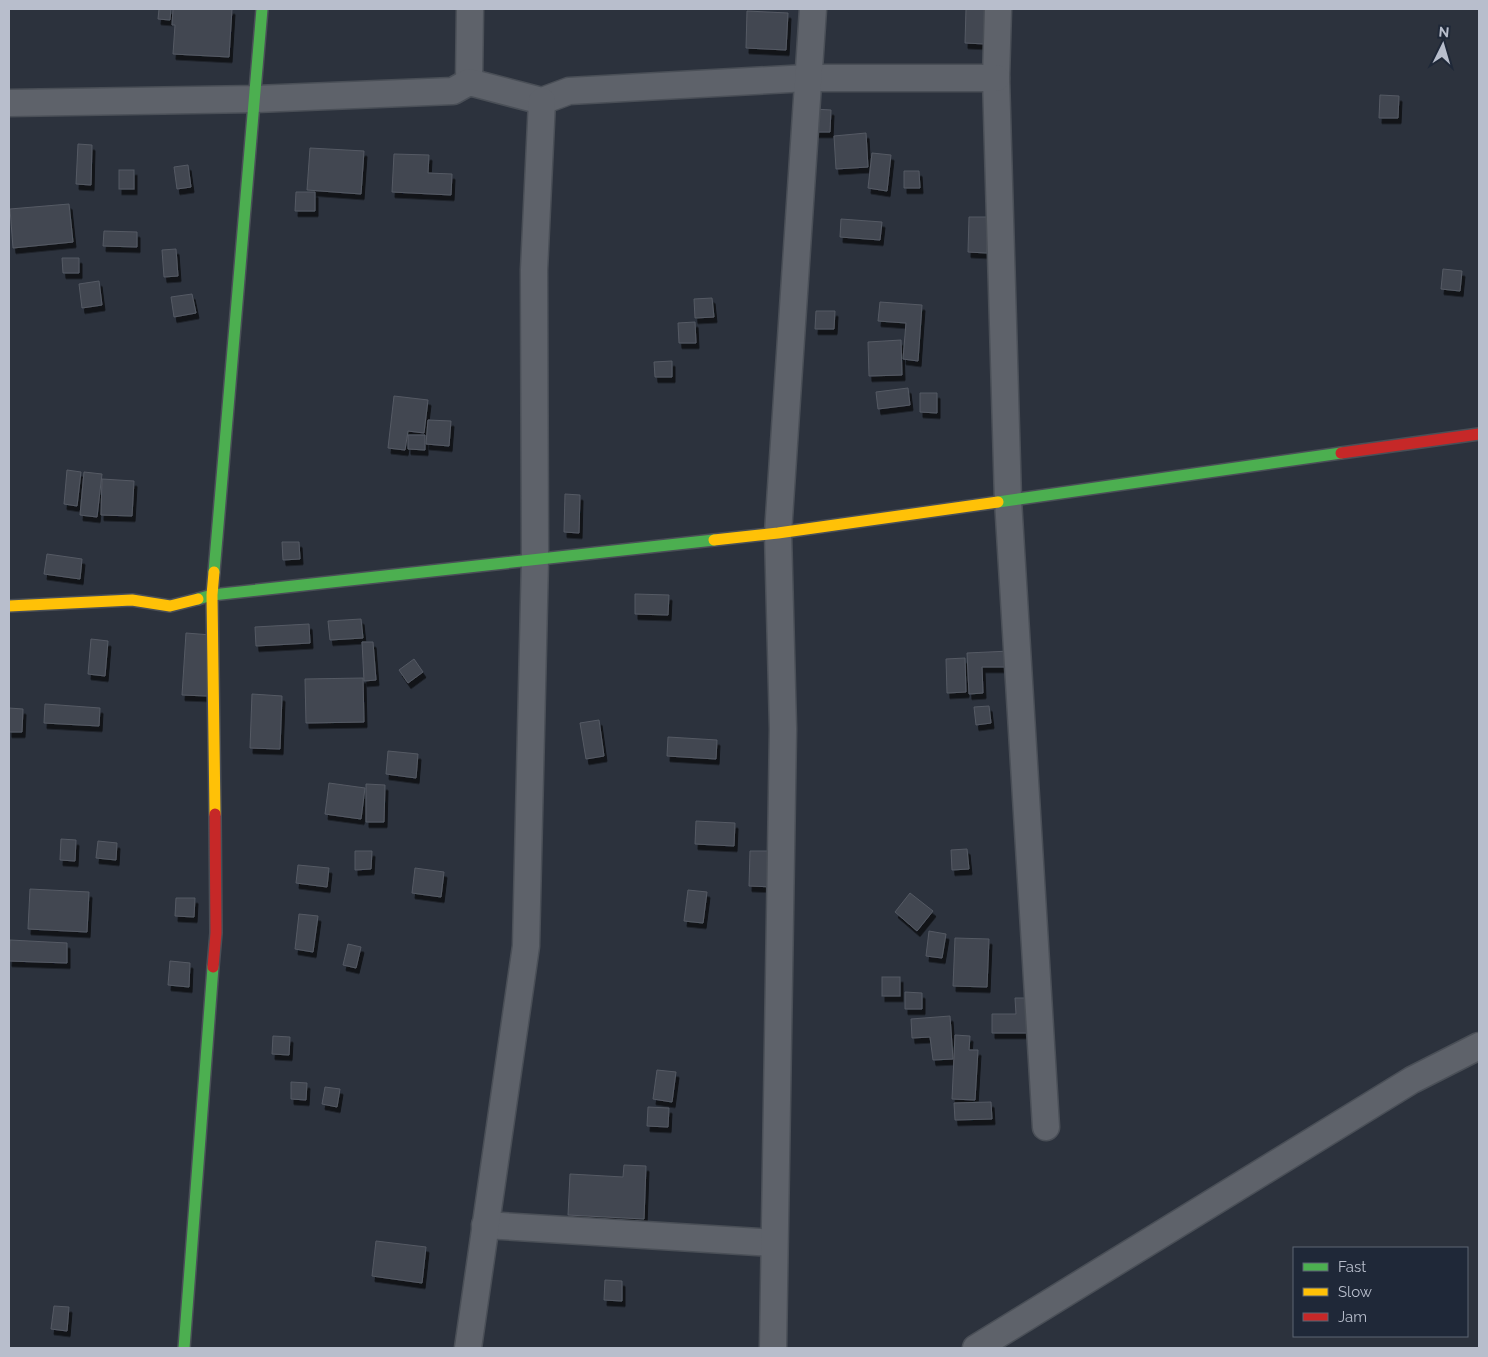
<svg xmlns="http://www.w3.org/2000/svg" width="1488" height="1357" viewBox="0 0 1488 1357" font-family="Raleway,sans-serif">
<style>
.building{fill:#424751;stroke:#555a64;filter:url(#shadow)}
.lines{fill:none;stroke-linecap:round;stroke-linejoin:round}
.street-casing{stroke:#4a4f57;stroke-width:29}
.fast-casing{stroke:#4a4f57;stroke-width:14}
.slow-casing{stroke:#4a4f57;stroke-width:14}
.jam-casing{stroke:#4a4f57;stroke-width:14}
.street{stroke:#5e626a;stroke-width:26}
.fast{stroke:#4caf50;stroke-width:11}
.slow{stroke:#ffc107;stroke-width:11}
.jam{stroke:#c62828;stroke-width:11}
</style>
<defs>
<filter id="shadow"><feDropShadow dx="3" dy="5.5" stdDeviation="0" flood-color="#0009"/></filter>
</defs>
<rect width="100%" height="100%" fill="#2c323d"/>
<!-- building -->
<g class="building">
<polygon points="159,9 171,9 170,20 158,19"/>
<polygon points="173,9 232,9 229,57 173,54 175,25 172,25"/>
<polygon points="966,9 988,9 986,44 965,43"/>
<polygon points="747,11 788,13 786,50 746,48"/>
<polygon points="1380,95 1399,96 1398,118 1379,118"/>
<polygon points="813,109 831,110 830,132 812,132"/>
<polygon points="866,133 868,167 836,169 834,136"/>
<polygon points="78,144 92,145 91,185 76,184"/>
<polygon points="310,148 364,151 361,194 307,190"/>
<polygon points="872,153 891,155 887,191 868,188"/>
<polygon points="394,154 429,155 428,173 452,174 451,195 392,192"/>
<polygon points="188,165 191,187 177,189 174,167"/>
<rect x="119" y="170" width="15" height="19"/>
<polygon points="904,171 919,171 920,188 904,188"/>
<polygon points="296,192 315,192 315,211 295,211"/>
<polygon points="69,204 73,242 13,248 10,209"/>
<polygon points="969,217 988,217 987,253 968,252"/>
<polygon points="841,219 882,222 880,240 840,237"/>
<polygon points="104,231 137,232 137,247 103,246"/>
<polygon points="176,249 178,276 164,277 162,250"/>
<polygon points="62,258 79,258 79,273 63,273"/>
<polygon points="1443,269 1462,271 1460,291 1441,289"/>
<polygon points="99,281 102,305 82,308 79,284"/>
<polygon points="192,294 196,313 174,317 171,297"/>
<polygon points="712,298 714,317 695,318 694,299"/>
<polygon points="880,302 922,305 918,361 903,359 906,323 878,321"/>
<polygon points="816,311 835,311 834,329 815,329"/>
<polygon points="695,322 696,343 679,343 678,323"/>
<polygon points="901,340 902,375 869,376 868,342"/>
<polygon points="672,361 672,377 655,377 654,362"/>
<polygon points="908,388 910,405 878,409 876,392"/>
<polygon points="920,393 937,393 937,413 920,412"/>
<polygon points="394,396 428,400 424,433 408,431 405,450 388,448"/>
<polygon points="428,420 451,421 449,446 426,444"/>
<polygon points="408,435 425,435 425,450 408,449"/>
<polygon points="67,470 81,472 77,506 64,504"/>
<polygon points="84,472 102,474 97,517 80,515"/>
<polygon points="102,479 134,481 132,516 101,515"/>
<polygon points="565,494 580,495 579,533 564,532"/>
<polygon points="282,542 299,542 300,559 283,560"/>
<polygon points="47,554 82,559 80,579 44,574"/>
<polygon points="635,594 669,595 668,615 635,614"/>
<polygon points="361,619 363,638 330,640 328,621"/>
<polygon points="309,624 310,643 256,646 255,627"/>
<polygon points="186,633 211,635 207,696 182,695"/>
<polygon points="91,639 108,641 105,676 88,674"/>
<polygon points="362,642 373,642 376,680 364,681"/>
<polygon points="1010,651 1010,667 982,667 983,693 969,694 967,653"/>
<polygon points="965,658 966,692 947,693 946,659"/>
<polygon points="414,659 423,672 408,683 399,670"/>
<polygon points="363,678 364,722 306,723 305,679"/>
<polygon points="252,694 282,696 280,749 250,748"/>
<polygon points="45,704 100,708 99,726 44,723"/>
<polygon points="989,706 991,723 976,725 974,707"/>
<polygon points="9,708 23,709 22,732 9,732"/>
<polygon points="599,720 604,756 586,759 580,723"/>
<polygon points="668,737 717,740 716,759 667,756"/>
<polygon points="388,751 418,754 416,778 386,774"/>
<polygon points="329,783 365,788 361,819 325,814"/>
<polygon points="366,784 385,785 384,822 366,822"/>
<polygon points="696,821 735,823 734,846 695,844"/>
<polygon points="61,839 76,840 75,861 60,860"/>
<polygon points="98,841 117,843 116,860 96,858"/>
<polygon points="967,849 969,869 952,870 951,850"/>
<polygon points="355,851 372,851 371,869 355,870"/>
<polygon points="750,851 775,851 774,887 749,886"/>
<polygon points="298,865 329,868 327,887 296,883"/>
<polygon points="415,868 444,872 441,897 412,893"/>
<polygon points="30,889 89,892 87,932 28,929"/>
<polygon points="688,890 707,892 703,923 684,921"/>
<polygon points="910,893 933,911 917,931 895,912"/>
<polygon points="176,898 195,898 194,917 175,916"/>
<polygon points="299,914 318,916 313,952 295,949"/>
<polygon points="929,931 946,934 942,958 926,956"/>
<polygon points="955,938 989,939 987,987 953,986"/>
<polygon points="10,940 67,943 67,963 9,961"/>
<polygon points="348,944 361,947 356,968 343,965"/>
<polygon points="170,961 190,963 189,987 168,985"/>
<rect x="882" y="977" width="18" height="19"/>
<polygon points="905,992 922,993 922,1009 905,1009"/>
<polygon points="1015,998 1034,998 1035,1033 992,1033 992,1014 1016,1014"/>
<polygon points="950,1016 953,1059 933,1060 930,1037 912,1038 911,1019"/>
<polygon points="955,1035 970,1036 969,1050 978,1050 975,1100 952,1099"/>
<polygon points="273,1036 290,1037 289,1055 272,1054"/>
<polygon points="657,1070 676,1072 672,1102 653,1099"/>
<polygon points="291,1082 307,1083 306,1100 291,1099"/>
<polygon points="325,1087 340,1089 337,1107 322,1104"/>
<polygon points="991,1102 992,1119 955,1120 954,1103"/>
<polygon points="648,1107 669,1108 668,1127 647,1126"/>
<polygon points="624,1165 646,1166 644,1219 568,1215 570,1174 623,1177"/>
<polygon points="376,1241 426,1247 422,1283 372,1276"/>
<polygon points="605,1280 622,1281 622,1301 604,1300"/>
<polygon points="54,1306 69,1307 67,1331 51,1329"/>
</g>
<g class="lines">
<defs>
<g id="street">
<polyline points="998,9 996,78 1008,500 1046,1127"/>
<polyline points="469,82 470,9"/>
<polyline points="9,103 256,99 453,91 469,82 542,101 569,91 808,78 996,78"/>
<polyline points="485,1225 774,1243"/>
<polyline points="468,1348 526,946 535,559 534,270 542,101"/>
<polyline points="773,1348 783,729 778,533 813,9"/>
<polyline points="976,1348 1412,1080 1479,1046"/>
</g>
<g id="fast">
<polyline points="998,502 1341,453"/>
<polyline points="214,572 262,9"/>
<polyline points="198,599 212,595 714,540"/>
<polyline points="184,1348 213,967"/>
</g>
<g id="slow">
<polyline points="714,540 778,533 998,502"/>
<polyline points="214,572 212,595 215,814"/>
<polyline points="9,606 132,600 170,606 198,599"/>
</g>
<g id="jam">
<polyline points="1341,453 1479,434"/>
<polyline points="213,967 216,933 215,814"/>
</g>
</defs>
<!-- street casing -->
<use href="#street" class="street-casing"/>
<!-- fast casing -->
<use href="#fast" class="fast-casing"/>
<!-- slow casing -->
<use href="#slow" class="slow-casing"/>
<!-- jam casing -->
<use href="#jam" class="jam-casing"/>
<!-- street -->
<use href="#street" class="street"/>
<!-- fast -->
<use href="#fast" class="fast"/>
<!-- slow -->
<use href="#slow" class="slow"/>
<!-- jam -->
<use href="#jam" class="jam"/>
</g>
<!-- border -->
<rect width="1488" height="1357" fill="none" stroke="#b8becc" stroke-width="20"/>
<!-- legend -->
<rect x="1293" y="1247" width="175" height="90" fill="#1f2838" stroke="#5c6473"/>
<rect x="1303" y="1263" width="25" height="8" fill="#4caf50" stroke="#5c6473"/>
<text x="1338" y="1272" font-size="15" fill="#b8becc">Fast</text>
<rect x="1303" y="1288" width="25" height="8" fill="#ffc107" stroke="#5c6473"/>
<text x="1338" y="1297" font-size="15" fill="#b8becc">Slow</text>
<rect x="1303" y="1313" width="25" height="8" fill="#c62828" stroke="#5c6473"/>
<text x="1338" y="1322" font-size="15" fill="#b8becc">Jam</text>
<!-- north arrow -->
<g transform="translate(1443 45) rotate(5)" stroke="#1f2838" stroke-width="4" paint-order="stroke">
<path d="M0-4L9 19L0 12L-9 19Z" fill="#b8becc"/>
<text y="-8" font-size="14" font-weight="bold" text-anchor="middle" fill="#b8becc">N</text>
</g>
</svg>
